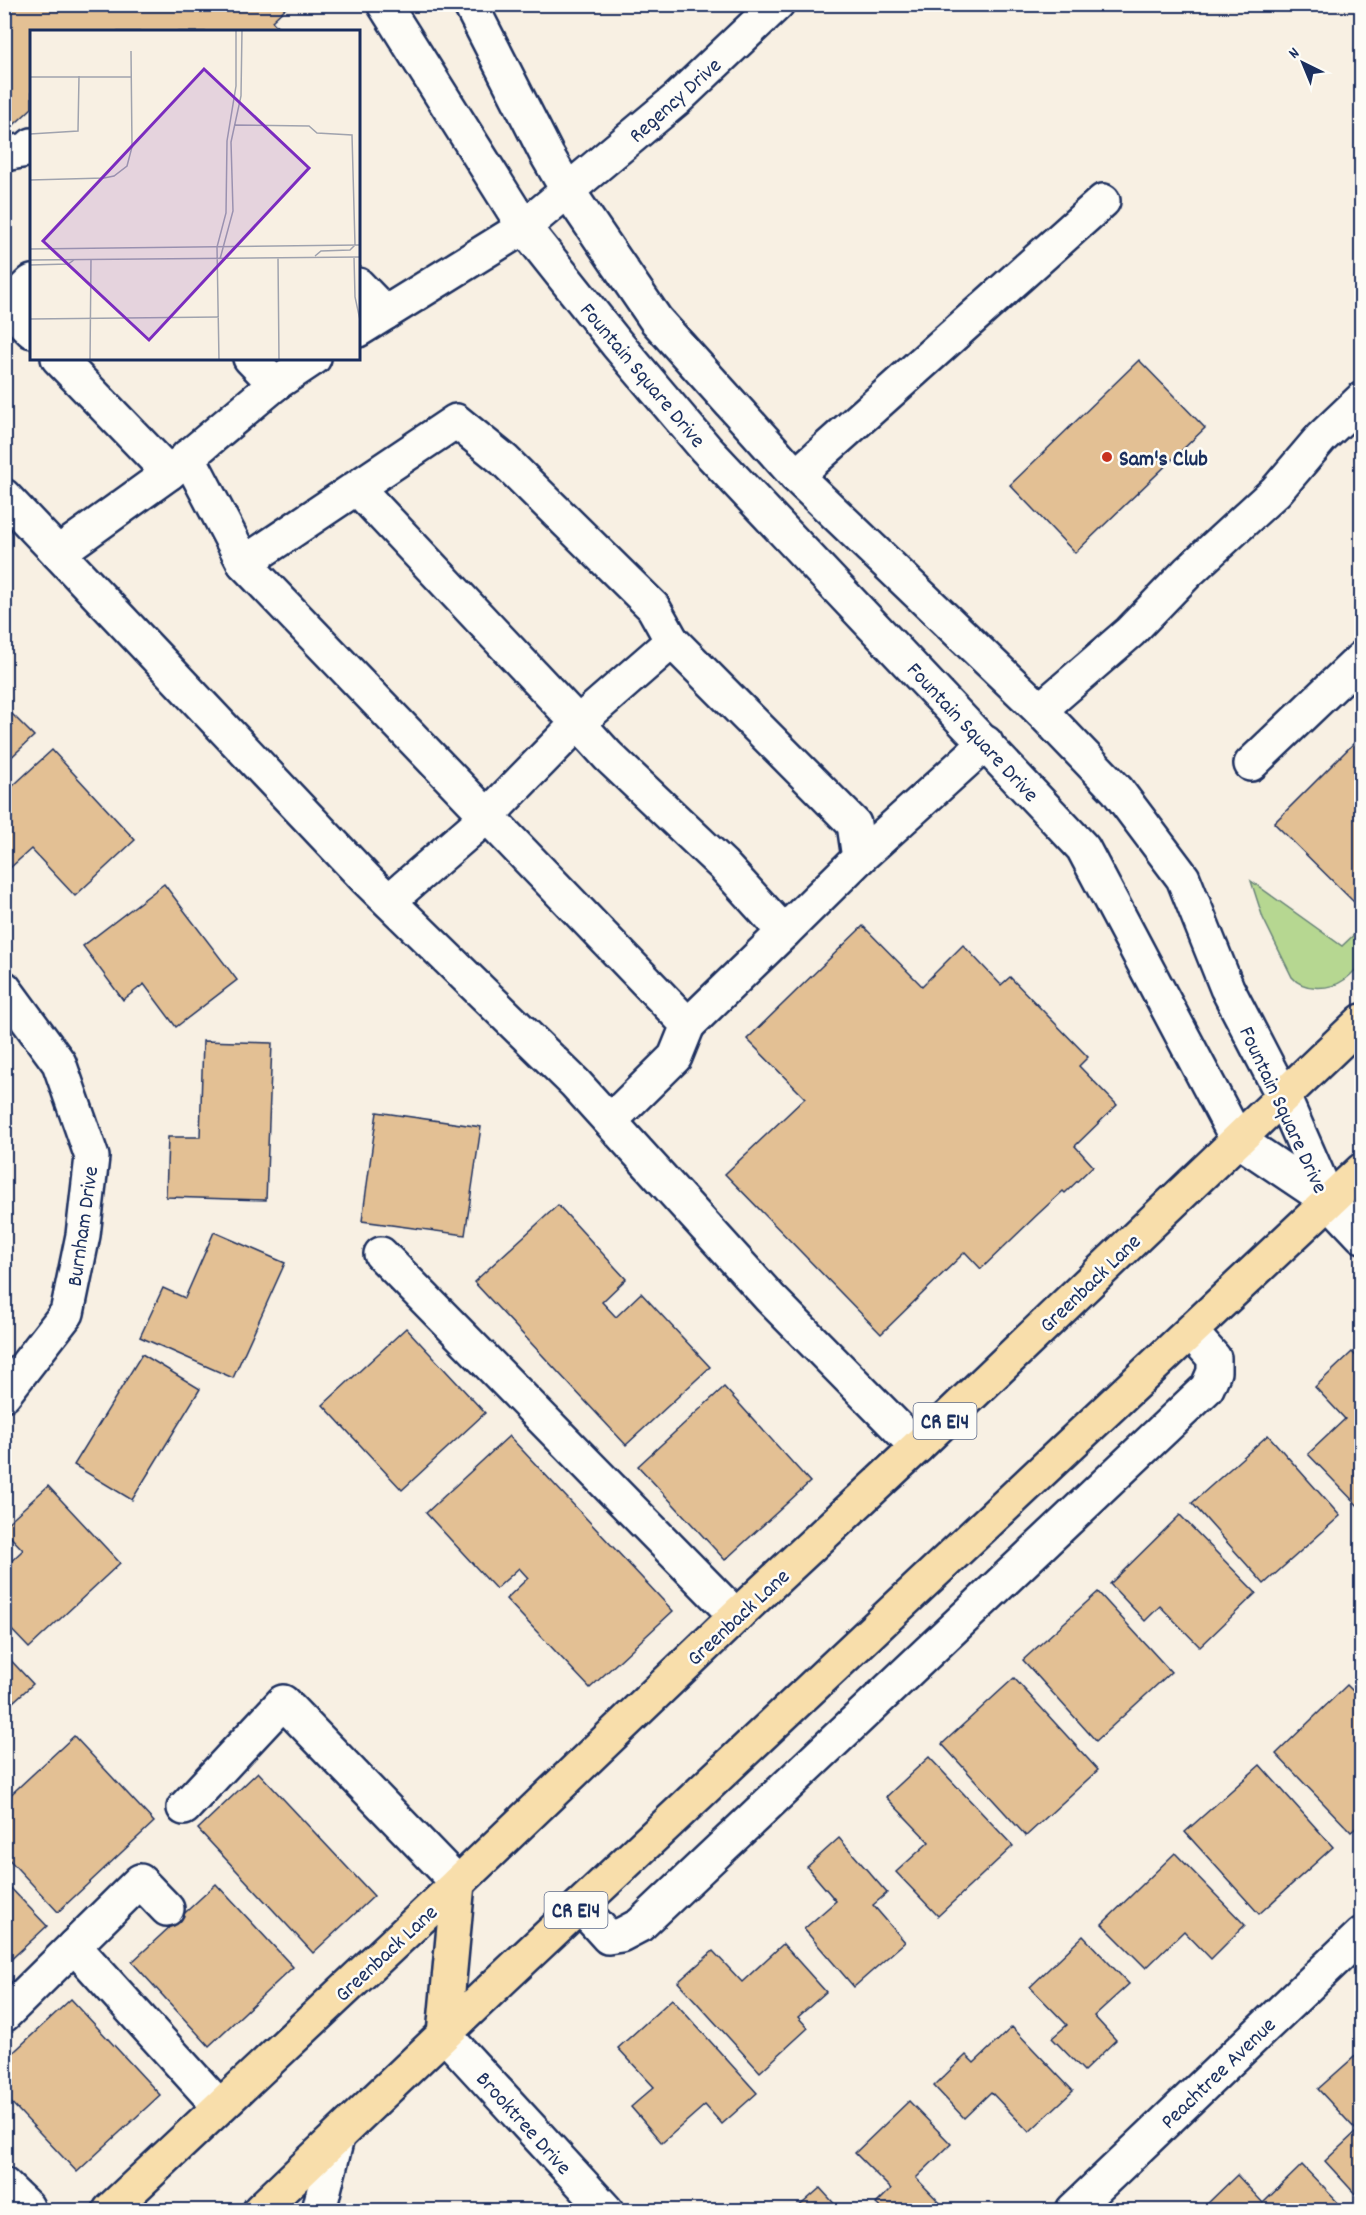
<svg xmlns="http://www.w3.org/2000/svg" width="1366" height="2215" viewBox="0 0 1366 2215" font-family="Dekko,sans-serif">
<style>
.green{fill:#b6d791;stroke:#688378;stroke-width:1.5}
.building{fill:#e3c094;stroke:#1b2f5e;stroke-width:1.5}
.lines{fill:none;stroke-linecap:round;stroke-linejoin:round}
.minor-casing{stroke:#1b2f5e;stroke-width:38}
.major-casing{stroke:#1b2f5e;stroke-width:38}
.minor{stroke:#fdfcf7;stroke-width:33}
.major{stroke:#f8deab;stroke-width:33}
.poi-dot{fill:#c8321e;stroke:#fdfcf7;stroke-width:2}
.labels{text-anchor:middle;stroke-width:5;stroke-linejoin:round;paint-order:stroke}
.shield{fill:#fdfcf7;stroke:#5f6c8c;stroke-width:1.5}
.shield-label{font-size:21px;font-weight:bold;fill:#1b2f5e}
.street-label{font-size:22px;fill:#1b2f5e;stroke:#fdfcf7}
.poi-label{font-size:22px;font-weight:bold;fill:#1b2f5e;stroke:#fdfcf7;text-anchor:start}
.inset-road{fill:none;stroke:#a0a3ae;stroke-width:1.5}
.view{fill:#7b2cbf;fill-opacity:0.15;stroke:#7b2cbf;stroke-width:3}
.inset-edge{fill:none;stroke:#1b2f5e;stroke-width:3}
</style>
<rect width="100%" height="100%" fill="#f8f0e3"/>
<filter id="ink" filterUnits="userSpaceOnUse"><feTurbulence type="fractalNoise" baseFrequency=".0167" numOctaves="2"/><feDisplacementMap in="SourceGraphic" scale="12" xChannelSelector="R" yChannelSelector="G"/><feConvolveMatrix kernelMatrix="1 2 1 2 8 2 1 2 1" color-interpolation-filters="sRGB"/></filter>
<g filter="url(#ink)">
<!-- green -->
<path class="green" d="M1251 881 1342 946 1361 928V964C1356 969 1350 976 1344 980 1330 990 1303 991 1292 977L1263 918Z"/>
<!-- building -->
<g class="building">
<polygon points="4,4 288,4 289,5 272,21 282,32 32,32 32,108 4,134"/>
<polygon points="1139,360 1205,428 1075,553 1010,485"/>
<polygon points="4,706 34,736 4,764"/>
<polygon points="1362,735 1362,906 1360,908 1274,823"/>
<polygon points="52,750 135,840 75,896 31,849 10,868 4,862 4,794"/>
<polygon points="164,884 237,980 176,1027 144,984 123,1000 83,946"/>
<polygon points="863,926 922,986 963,945 1001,985 1010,977 1088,1057 1079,1066 1117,1105 1075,1146 1093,1166 1065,1193 1063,1191 1038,1214 981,1269 965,1252 881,1334 725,1174 805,1098 747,1039"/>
<polygon points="203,1041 272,1043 266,1200 166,1197 168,1137 200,1137"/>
<polygon points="377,1112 481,1127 465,1235 362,1221"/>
<polygon points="558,1205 626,1279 602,1302 616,1317 641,1293 710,1367 626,1445 474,1282"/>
<polygon points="214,1232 285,1263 233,1378 140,1337 163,1288 185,1298"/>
<polygon points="406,1328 485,1413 402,1490 323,1405"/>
<polygon points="1352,1352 1362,1362 1362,1510 1308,1454 1345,1419 1315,1387"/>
<polygon points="142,1354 200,1389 132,1500 74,1465"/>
<polygon points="724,1387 810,1482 725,1560 638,1466"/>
<polygon points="1268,1435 1340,1516 1264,1584 1192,1503"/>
<polygon points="509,1436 673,1611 590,1688 506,1599 528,1578 519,1568 496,1589 426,1513"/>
<polygon points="48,1486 120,1563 29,1648 4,1622 4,1568 23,1550 4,1530 4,1526"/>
<polygon points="1180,1515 1256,1593 1200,1647 1160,1606 1145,1621 1110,1584"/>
<polygon points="1098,1592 1171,1672 1096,1741 1023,1660"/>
<polygon points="4,1653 33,1684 4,1710"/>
<polygon points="1014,1678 1098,1770 1026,1836 942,1744"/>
<polygon points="1347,1685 1362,1700 1362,1823 1351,1832 1276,1754"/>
<polygon points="74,1736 154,1822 58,1912 4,1854 4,1801"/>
<polygon points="929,1757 1013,1846 938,1916 896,1872 929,1842 886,1797"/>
<polygon points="1260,1765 1333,1847 1259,1914 1185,1832"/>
<polygon points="258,1772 374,1896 313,1953 198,1829"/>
<polygon points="839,1838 887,1893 873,1905 905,1942 854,1987 804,1929 836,1901 807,1867"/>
<polygon points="1175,1853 1245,1925 1211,1959 1184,1931 1146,1968 1102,1924"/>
<polygon points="4,1881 47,1926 4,1966"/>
<polygon points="216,1884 293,1967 209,2046 132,1962"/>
<polygon points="1083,1936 1129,1984 1094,2016 1116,2040 1084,2071 1052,2038 1067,2025 1030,1987"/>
<polygon points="783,1944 826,1992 798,2017 808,2028 760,2072 678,1982 713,1951 742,1982"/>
<polygon points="71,1999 160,2095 77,2172 4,2095 4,2061"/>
<polygon points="672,1999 757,2093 722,2124 705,2105 662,2143 631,2107 654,2087 618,2048"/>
<polygon points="1012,2027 1073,2091 1029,2132 991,2092 964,2118 934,2086 966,2055 974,2063"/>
<polygon points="1362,2050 1362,2194 1358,2197 1325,2161 1357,2131 1318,2089"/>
<polygon points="909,2101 951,2144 916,2178 943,2206 939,2210 883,2210 876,2204 891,2189 855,2153"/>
<polygon points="1302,2165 1345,2210 1211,2210 1206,2205 1237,2175 1263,2203"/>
<polygon points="820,2188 840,2210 795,2210"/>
</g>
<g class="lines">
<defs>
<g id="minor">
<polyline points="384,4 524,227 617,344 706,449 1083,848 1237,1139 1329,1201 1362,1236"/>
<polyline points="470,4 547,155 568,191 656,320 796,476 1040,710 1117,790 1183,878 1227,988 1283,1096 1329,1201"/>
<polyline points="4,154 27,150 32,145"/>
<polyline points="358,285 385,313"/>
<polyline points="7,306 32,282"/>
<polyline points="4,308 7,306 32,331"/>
<polyline points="358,330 524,227 677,99 777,4"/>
<polyline points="58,358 169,473"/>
<polyline points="250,358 275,384"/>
<polyline points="188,456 244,563 688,1025 675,1057 610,1121"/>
<polyline points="796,476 1103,201"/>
<polyline points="357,488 578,723 487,816 389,901"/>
<polyline points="4,496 58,553 169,473 275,384 314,358"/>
<polyline points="58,553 366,879 575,1083 770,1298 917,1447"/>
<polyline points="244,563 456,421 504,460 653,607 672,641 578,723 608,756 723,865 784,932 688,1025"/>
<polyline points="672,641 854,824 859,858 784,932"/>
<polyline points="1040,710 1130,632 1188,572 1276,491 1321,438 1362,399"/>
<polyline points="1251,764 1362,658"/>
<polyline points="859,858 986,743"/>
<polyline points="4,988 59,1063 92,1157 83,1235 67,1313 4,1394"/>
<polyline points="381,1254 736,1616"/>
<polyline points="184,1808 283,1702 458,1883"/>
<polyline points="580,1906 608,1937 621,1935 640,1925 1207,1388 1214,1372 1214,1358 1191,1332"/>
<polyline points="74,1946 219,2106"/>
<polyline points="4,2015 140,1881 167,1909"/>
<polyline points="444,2034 606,2210"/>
<polyline points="4,2185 27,2207"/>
<polyline points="319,2210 337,2138"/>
<polyline points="1073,2210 1362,1934"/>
</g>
<g id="major">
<polyline points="444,2034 458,1883"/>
<polyline points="110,2210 458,1883 736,1616 917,1447 1362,1021"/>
<polyline points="260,2210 500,1981 1362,1170"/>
</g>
</defs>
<!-- minor casing -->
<use href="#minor" class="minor-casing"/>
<!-- major casing -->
<use href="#major" class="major-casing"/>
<!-- minor -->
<use href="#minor" class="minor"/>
<!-- major -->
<use href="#major" class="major"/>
</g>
</g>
<!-- markers -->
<circle class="poi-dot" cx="1107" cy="457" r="6"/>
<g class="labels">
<!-- shield labels -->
<g class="shield">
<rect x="913.5" y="1403" width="63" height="36" rx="4.5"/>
<rect x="544.5" y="1892" width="63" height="36" rx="4.5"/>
</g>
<g class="shield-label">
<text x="945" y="1428">CR E14</text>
<text x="576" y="1917">CR E14</text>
</g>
<!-- street labels -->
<g class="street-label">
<text transform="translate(674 99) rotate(-42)" y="8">Regency Drive</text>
<text transform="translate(644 374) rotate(50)" y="8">Fountain Square Drive</text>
<text transform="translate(974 731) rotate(47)" y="8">Fountain Square Drive</text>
<text transform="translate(1285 1109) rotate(65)" y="8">Fountain Square Drive</text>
<text transform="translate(81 1226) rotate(-82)" y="8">Burnham Drive</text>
<text transform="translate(1089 1282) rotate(-44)" y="8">Greenback Lane</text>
<text transform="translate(737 1616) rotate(-43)" y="8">Greenback Lane</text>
<text transform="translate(385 1952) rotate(-43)" y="8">Greenback Lane</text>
<text transform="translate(1217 2072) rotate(-44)" y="8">Peachtree Avenue</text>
<text transform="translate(525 2122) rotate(48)" y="8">Brooktree Drive</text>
</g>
<!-- poi labels -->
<g class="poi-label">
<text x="1119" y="465">Sam's Club</text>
</g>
</g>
<!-- overview -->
<g transform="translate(30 30)">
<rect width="330" height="330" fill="#f8f0e3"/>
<path class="inset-road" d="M0 47H101M204 95 279 96 287 103 322 105 325 215M0 104 48 101 49 46M0 150 74 148 84 146 97 136 102 117 101 21M0 219 330 215M285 226 291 221 320 220 325 215M324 227 325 267 330 290M248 228 249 330M190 229 203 181 201 112 211 66 212 0M0 230 330 227M0 235 38 234 44 230M0 289 189 287M60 330 61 229M189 330 187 217 196 183 197 111 206 56V0"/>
<path class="view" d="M174 39 279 138 119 310 13 211Z"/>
<rect width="330" height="330" class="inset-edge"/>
</g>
<!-- margin -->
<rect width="1366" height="2215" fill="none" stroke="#fdfcf7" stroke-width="24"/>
<rect x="12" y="12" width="1342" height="2191" fill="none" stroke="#1b2f5e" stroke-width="2" filter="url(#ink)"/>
<!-- north arrow -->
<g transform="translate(1303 63) rotate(317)" stroke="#fdfcf7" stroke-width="4.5" paint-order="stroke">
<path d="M0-4.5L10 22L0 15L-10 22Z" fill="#1b2f5e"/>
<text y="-9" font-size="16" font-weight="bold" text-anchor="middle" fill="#1b2f5e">N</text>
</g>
</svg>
